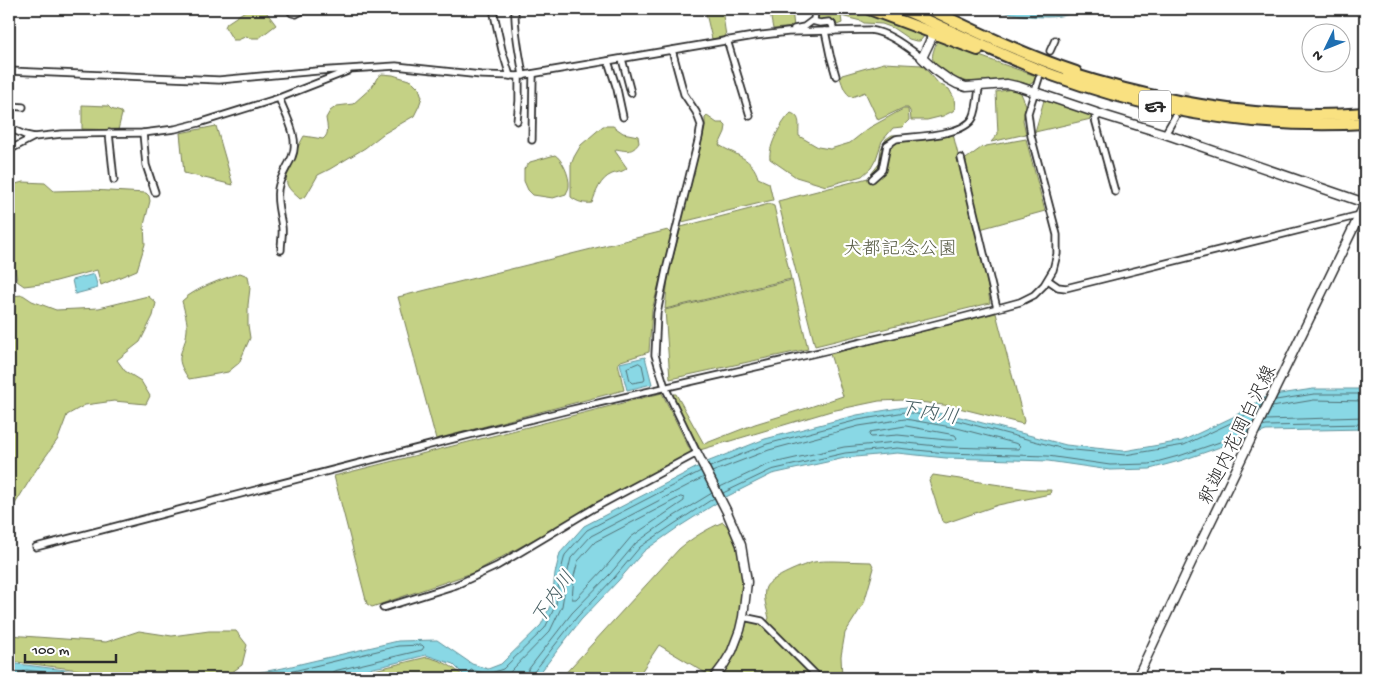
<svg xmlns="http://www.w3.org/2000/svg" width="1374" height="687" viewBox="0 0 1374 687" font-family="'Gochi Hand','Klee One',sans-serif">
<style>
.green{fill:#c4d185;stroke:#787e58}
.water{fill:#89d8e5;stroke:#63939b}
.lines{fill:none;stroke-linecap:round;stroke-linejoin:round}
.shore{stroke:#517075;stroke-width:1}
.street-tunnel{stroke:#d5d5d5;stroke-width:5.5;stroke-dasharray:5.5 3;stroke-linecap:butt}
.street-casing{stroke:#2b2b2b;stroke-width:9}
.secondary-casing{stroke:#2b2b2b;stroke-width:11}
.highway-casing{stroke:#2b2b2b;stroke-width:14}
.street{stroke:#fff;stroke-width:5.5}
.secondary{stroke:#fff;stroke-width:8}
.highway{stroke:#f9e181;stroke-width:10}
.labels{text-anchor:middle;stroke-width:4.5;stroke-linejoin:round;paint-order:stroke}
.shield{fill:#fff;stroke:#6b6b6b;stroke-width:1}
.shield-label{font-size:18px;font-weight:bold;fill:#2b2b2b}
.park-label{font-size:19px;fill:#595d46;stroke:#fff}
.street-label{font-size:19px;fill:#2b2b2b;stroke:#fff}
.water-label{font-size:20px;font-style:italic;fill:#475f63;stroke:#fff}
</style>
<rect width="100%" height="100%" fill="#fff"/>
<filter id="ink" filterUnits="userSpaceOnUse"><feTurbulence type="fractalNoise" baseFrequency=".02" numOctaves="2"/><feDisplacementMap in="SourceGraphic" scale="10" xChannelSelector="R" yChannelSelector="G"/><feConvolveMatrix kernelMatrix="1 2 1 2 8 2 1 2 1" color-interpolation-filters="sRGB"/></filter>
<g filter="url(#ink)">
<!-- green -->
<g class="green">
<polygon points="248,9 264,9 276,25 259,38 249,38 247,36 238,40 233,40 225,27 227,23"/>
<polygon points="705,9 722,9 726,36 712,39"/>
<polygon points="765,9 792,9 794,27 773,29 770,13"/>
<path d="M819 9H855L925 35 920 41H916L909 39 893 28 882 24 864 23 861 21 841 16 842 23 837 25 836 22C831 17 826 18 820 20L818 19Z"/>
<path d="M937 41 1036 76 1035 81 1029 85C1024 83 1019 81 1014 81 984 79 972 90 943 71 928 61 932 55 937 41Z"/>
<path d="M884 63 922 65 939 84 949 89 954 98 955 108 953 111 943 116 927 120H911L910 111 908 108H903L878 120 865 92 852 97C844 93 843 85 840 78L842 75Z"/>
<path d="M382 74 393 75 412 81 419 88 422 97 419 106 414 116 383 134 365 148 330 169 318 175 306 196 300 199C295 194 289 190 287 184 283 174 299 145 304 136L323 139C330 134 327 126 326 118L330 111 337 106 353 104 372 87 377 78Z"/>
<polygon points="1012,89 1020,91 1026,105 1023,120 1026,134 991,142 998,134 996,92"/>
<polygon points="1044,100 1091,115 1091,119 1035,132"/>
<polygon points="82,105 108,106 111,109 121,112 122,114 118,130 82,129"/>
<path d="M903 109H908L909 120 902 127 893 128 882 141 876 159 871 168 862 176 826 186 796 177 770 159C768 146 782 121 791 113 802 117 798 126 799 136L818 147 830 149 850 143 869 128Z"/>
<path d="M707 116 717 123H723L726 126 725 132 719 145C735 155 753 158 758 178L769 183 773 200 682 222V218L705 128V118Z"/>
<polygon points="216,126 233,185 184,173 180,133"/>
<path d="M603 126H613L623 133 638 136 639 143C632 153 627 151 616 149L615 151 627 168C623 172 618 172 612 174 600 179 596 192 592 203 584 204 577 202 571 197V165L574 157 581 145Z"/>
<polygon points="952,130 985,265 990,303 815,346 778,201 868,178 879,164 881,149 886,139 892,135 925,134"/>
<polygon points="1026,139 1045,211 980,229 963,161 981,148 986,146"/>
<path d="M555 155C562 159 570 176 569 186 569 189 567 191 566 194L553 198 533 195 528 190 524 181V169L530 162Z"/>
<polygon points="23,182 45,183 54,191 91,190 146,193 149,196 150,201 144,225 145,244 137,270 101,285 97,270 49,283 24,286 17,281 9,236 9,190 12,185"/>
<polygon points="769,204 774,206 791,279 665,309 668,276 681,227"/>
<polygon points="668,230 672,234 652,310 649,352 621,361 618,363 624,390 436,439 398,297"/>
<path d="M240 273 248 276 250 288 248 305V325L250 338 239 363 228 372 189 379C171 354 185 354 187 330 188 321 184 310 182 301 195 288 223 279 240 273Z"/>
<polygon points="792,280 808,349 670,379 665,310"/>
<polygon points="23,295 32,301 56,310 99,308 148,296 156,303 153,316 140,342 117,360 125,371 141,381 150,396 146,404 114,401 85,405 67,415 58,439 36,470 15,504 9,507 9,296"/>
<polygon points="996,313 1024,421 1023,424 951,406 904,400 879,401 831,411 700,450 672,394 676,394 704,444 755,424 804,409 843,396 830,354"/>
<polygon points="662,393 692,454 583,512 475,572 372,607 367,604 334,476"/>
<polygon points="933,475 1034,490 1051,490 1050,494 998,505 946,523 942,521 929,481"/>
<path d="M723 522C747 543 745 612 733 640 727 653 719 664 709 675L659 645 637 678H561L679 549C692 538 707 529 723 522Z"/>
<path d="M834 561 871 562 874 568 864 603 845 633 841 656 842 678H822L767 622 769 618C767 609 762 595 766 587 770 578 805 564 814 562 820 561 827 561 834 561Z"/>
<path d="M747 622H757L761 624 814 678H719C736 658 740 647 747 622Z"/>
<polygon points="139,631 172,636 209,631 236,631 247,645 242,665 228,675 189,677 96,672 9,661 9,635 106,642"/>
<path d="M427 657C443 661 453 666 465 678H335L358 674Z"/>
</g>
<!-- water -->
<g class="water">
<path d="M988 9H1089C1076 13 1061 17 1047 17 1027 17 1008 13 988 9Z"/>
<polygon points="94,274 98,288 75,294 72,280"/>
<polygon points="645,357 652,384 627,390 620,363"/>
<polygon points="1313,389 1365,389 1365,429 1266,431 1183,460 1150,469 1110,470 1048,461 946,458 897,453 845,458 772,474 726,497 677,528 644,551 618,581 581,620 536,678 467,678 453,664 426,655 383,666 323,678 34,678 9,674 9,663 98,674 230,678 283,668 398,641 437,640 472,664 488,669 501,664 541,625 552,602 555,573 560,553 584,526 707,462 765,439 857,415 905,407 960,417 1066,445 1124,451 1182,441 1233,417 1267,396"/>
</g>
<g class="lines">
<!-- shore -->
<g class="shore">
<polyline points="1014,9 1049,12 1069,9"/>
<polygon points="639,363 642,365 645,379 644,381 632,383 630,381 627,368"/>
<polyline points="1276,400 1314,394 1365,394"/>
<polyline points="1272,407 1314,400 1365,401"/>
<polyline points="1266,420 1365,417"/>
<polygon points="906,426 955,435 957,438 955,440 947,440 898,435 871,437 869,435 871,432"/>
<polyline points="1262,427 1266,426 1365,424"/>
<polyline points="710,467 767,444 858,420 905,412 959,421 1064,449 1125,455 1184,445 1235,421 1262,405"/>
<polyline points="712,472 769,450 859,426 905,419 957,428 1018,444 1020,446 1018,449 947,447 897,442 844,447 769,464 720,487"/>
<polyline points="723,493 771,470 845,453 897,448 946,453 1048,456 1110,465 1149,464 1182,455 1249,432"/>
<polygon points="681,497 684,498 684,501 631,537 604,569 576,599 572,599 574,576 578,561 595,542"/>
<polyline points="24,678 23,672 26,670 95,678"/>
<polyline points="255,678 285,673 398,646 422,645 424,647 422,650 334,671 330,674 330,678"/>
<polyline points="471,678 469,672 471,670 488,674 503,669 545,628 556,604 560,574 565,555 587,530 701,471"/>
<polyline points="496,678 509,673 550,631 562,606 567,575 571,558 591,536 704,477"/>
<polyline points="526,678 528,670 572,613 610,574 636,543 671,518 712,493"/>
<polyline points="532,678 533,673 577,617 614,578 640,547 674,524 714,498"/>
</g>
<!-- street-tunnel -->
<polyline class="street-tunnel" points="1181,104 1188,89"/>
<defs>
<g id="street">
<polyline points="289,9 292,13 296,14 305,9"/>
<path d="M515 9C514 31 520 54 523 76"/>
<polyline points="494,14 502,50 510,76"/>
<polyline points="814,21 815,9"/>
<polyline points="794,29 804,27 812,21 820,23 829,22 832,24 834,31"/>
<polyline points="825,31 830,55 836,76"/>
<polyline points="727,40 750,116"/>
<polyline points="1050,51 1055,40"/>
<polyline points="622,59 631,93"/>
<polyline points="608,61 617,89 623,117"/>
<path d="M9 71 219 80 317 71 396 66 481 75 519 76 754 36 788 32 870 30C890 33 905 46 922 58"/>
<path d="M279 98C286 116 300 138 292 157 287 168 280 177 278 189 276 203 280 213 282 227 283 234 281 242 281 250"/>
<polyline points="9,106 23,107"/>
<polyline points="1100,114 1095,119 1115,192"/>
<polyline points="517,121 519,101 519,76"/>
<polyline points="9,128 25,135 34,137"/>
<polyline points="109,133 114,180"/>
<polyline points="143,133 146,165 155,192"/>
<polyline points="1165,134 1175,117"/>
<polyline points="532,140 533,74"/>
<polyline points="9,150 34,137 62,134 143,133 175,129 199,123 279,98 348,71"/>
<polyline points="961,158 997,308"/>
<path d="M872 179 882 170 887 145 896 139C916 136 963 136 973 118 977 111 978 95 979 87"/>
<polyline points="9,264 9,267"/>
<polyline points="1048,280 1058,287 1066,288 1360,215"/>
<path d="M36 547C214 501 391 454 569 410 719 374 871 343 1020 302L1034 295 1044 285 1053 270 1057 254V235L1031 136 1028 113 1039 78"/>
<polyline points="383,608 456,585 497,566 594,508 697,453 665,387 655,355 657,313 666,270 699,137 701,125 696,112 684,94 672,50"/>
<polyline points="743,617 762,621 819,678"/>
</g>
<g id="secondary">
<polyline points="944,9 945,9"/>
<polyline points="931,39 922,58 934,69 948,79 957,84 966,87 1007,84 1020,87 1100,114 1165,134 1365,203"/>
<polyline points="697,453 727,512 741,545 747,582 743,617 740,630 732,651 723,666 714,678"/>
<polyline points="1137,678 1200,544 1365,204"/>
</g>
<g id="highway">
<polyline points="869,9 978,50"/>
<path d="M902 9C953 31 1003 57 1055 76 1155 112 1259 129 1365 123"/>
<path d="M930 9C978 33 1025 55 1076 72"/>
<path d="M1069 73C1164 103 1265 121 1365 113"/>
</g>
</defs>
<!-- street casing -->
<use href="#street" class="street-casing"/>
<!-- secondary casing -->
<use href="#secondary" class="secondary-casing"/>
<!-- highway casing -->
<use href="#highway" class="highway-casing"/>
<!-- street -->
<use href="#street" class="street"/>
<!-- secondary -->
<use href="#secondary" class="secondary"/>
<!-- highway -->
<use href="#highway" class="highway"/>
</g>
</g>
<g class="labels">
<!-- shield labels -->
<rect class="shield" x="1139" y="90.5" width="32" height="31" rx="4"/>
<g class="shield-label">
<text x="1155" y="112">E7</text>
</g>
<!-- park labels -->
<g class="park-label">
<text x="900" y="254">犬都記念公園</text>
</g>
<!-- street labels -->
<g class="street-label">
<text transform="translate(1236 434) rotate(-64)" y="7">釈迦内花岡白沢線</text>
</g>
<!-- water labels -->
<g class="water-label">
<text transform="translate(929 411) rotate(10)" y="7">下内川</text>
<text transform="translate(552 597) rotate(-55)" y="7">下内川</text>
</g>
</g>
<!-- margin -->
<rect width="1374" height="687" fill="none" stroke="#fff" stroke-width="30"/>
<rect x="15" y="15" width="1344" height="657" fill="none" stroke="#2b2b2b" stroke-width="2" filter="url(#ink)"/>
<!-- north arrow -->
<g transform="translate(1326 48) rotate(227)"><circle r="24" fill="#ffffff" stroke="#aaaaaa"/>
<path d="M0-4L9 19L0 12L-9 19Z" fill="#1f6fb2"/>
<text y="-8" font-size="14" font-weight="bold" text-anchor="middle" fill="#2b2b2b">N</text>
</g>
<!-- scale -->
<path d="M25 654v8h91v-8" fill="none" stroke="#2b2b2b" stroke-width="2.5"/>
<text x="32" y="654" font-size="15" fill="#2b2b2b" stroke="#ffffff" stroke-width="4" paint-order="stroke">100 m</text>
</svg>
